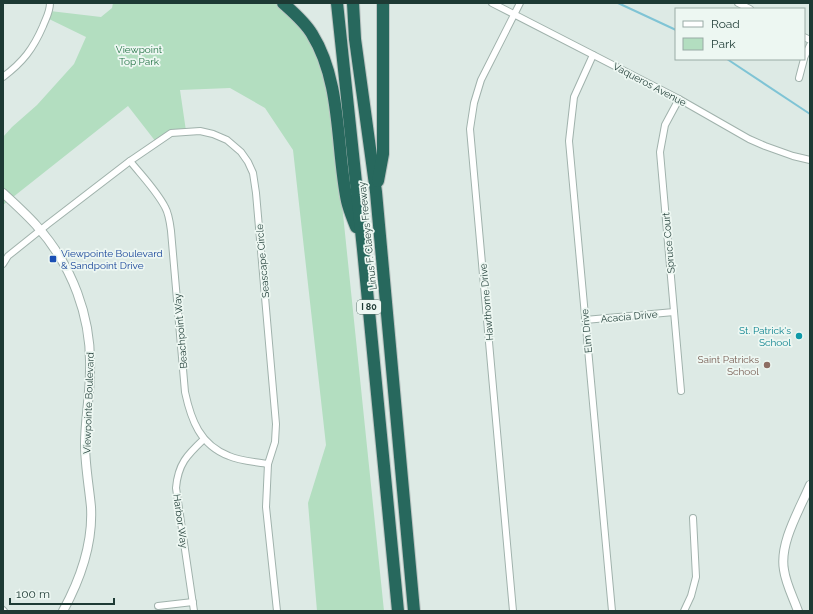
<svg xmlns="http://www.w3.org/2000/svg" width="813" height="614" viewBox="0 0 813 614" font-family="Raleway,sans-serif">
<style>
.green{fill:#b3dec0}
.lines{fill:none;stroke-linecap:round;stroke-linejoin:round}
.stream{stroke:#7fc4d5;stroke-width:2}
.minor-casing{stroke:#a0b2ac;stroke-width:8}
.tertiary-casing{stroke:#a0b2ac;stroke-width:10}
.motorway-casing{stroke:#bbc4c2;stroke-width:14}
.minor{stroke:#fff;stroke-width:6}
.tertiary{stroke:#fff;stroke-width:8}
.motorway{stroke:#27685d;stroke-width:12}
.transit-dot{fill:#1a4fb4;stroke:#edf7f2;stroke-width:1.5}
.culture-dot{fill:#0f9aa8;stroke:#edf7f2;stroke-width:1.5}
.education-dot{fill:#8d6e63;stroke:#edf7f2;stroke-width:1.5}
.labels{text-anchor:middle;stroke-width:3.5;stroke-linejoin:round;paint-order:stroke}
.shield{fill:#edf7f2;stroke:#5b736d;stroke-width:1}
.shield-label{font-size:9px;font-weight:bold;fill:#1d3a34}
.park-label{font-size:10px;fill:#257446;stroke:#edf7f2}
.street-label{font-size:10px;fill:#1d3a34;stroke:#edf7f2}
.transit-label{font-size:10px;fill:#164399;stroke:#edf7f2;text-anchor:start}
.culture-label{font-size:10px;fill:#0d838f;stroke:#edf7f2;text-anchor:end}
.education-label{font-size:10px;fill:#785e54;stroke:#edf7f2;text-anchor:end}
</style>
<rect width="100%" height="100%" fill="#ddeae5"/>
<!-- green -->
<polygon class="green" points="113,3 283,3 316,42 313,49 318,58 325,77 340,185 384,611 317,611 308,503 326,445 293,150 265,108 230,88 180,90 186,131 171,133 156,142 128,106 3,205 3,137 12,127 37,105 74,64 86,37 47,18 50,11 101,17 112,8"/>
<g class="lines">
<!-- stream -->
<g class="stream">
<polyline points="618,3 676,30"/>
<polyline points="727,59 810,114"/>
</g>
<defs>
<g id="minor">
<polyline points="492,3 679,99 749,139 765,146 793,156 810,160"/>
<polyline points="738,3 750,9"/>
<polyline points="804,37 810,40"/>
<polyline points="593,55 574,97 569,141 612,611"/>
<polyline points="804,58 810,45"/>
<path d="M3 77C23 62 33 49 43 26 46 18 50 12 50 3"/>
<polyline points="799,78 804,59"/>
<polyline points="679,99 665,125 660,152 681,391"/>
<path d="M130 161C142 176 156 190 165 207 169 214 170 223 171 231L185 392C191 420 200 445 229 456 239 461 257 462 268 464"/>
<polyline points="3,264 8,256 48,224 130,161 171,133 200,131 213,134 227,140 241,152 248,162 253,173 256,193 276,424 275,442 268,464 266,507 277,611"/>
<polyline points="585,320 674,312"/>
<polyline points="158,606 193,602"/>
<polyline points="3,610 4,611"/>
<path d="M194 611 176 488C178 464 187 455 204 439"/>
<polyline points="513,611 470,129 474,103 481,80 520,3"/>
<polyline points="684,611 691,596 696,577 693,518"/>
</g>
<g id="tertiary">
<path d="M3 193C14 203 26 214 36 225 72 265 92 317 90 371 90 396 85 420 85 444 85 465 89 486 91 507 93 543 80 580 63 611"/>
<path d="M798 611C793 597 786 584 784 570 779 543 800 509 810 485"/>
</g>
<g id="motorway">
<path d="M283 3C293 12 305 22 312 34 342 82 336 148 347 201 349 210 353 219 356 227"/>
<polyline points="337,3 363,249 398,611"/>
<polyline points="353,3 355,39 376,192 414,611"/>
<polyline points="378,181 383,154 383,3"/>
</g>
</defs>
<!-- minor casing -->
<use href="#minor" class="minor-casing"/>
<!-- tertiary casing -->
<use href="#tertiary" class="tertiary-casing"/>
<!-- motorway casing -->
<use href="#motorway" class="motorway-casing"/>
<!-- minor -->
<use href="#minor" class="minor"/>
<!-- tertiary -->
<use href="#tertiary" class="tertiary"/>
<!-- motorway -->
<use href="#motorway" class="motorway"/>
</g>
<!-- markers -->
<rect class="transit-dot" x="49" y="255" width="8" height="8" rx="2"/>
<circle class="culture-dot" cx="799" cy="336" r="4"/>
<circle class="education-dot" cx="767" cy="365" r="4"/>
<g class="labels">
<!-- shield labels -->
<rect class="shield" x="357" y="300" width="24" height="14" rx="3"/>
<g class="shield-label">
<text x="369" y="310">I 80</text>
</g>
<!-- park labels -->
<g class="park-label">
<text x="139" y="53">Viewpoint<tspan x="139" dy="12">Top Park</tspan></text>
</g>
<!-- street labels -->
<g class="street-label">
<text transform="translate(650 84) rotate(28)" y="4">Vaqueros Avenue</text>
<text transform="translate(367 236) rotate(-96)" y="4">Linus F. Claeys Freeway</text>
<text transform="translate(668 243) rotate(-95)" y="4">Spruce Court</text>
<text transform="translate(262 261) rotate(-95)" y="4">Seascape Circle</text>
<text transform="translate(486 302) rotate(-95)" y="4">Hawthorne Drive</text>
<text transform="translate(629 316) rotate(-5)" y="4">Acacia Drive</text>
<text transform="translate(180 331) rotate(-95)" y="4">Beachpoint Way</text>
<text transform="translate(586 331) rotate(-95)" y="4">Elm Drive</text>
<text transform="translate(88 403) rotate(-88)" y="4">Viewpointe Boulevard</text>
<text transform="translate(181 521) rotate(82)" y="4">Harbor Way</text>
</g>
<!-- transit labels -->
<g class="transit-label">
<text x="61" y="257">Viewpointe Boulevard<tspan x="61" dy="12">&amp; Sandpoint Drive</tspan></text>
</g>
<!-- culture labels -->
<g class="culture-label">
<text x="791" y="334">St. Patrick's<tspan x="791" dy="12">School</tspan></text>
</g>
<!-- education labels -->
<g class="education-label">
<text x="759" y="363">Saint Patricks<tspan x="759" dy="12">School</tspan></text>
</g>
</g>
<!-- border -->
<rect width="813" height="614" fill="none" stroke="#1d3a34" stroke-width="8"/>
<!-- legend -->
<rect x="675" y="8" width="130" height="52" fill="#edf7f2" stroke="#9aaba6"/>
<rect x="683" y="21" width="20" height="6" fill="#ffffff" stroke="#9aaba6"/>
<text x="711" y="28" font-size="12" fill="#1d3a34">Road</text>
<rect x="683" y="38" width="20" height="12" fill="#b3dec0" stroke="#9aaba6"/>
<text x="711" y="48" font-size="12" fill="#1d3a34">Park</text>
<!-- scale -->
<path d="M10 598v6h104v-6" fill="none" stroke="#1d3a34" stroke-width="2"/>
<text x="16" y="598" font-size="12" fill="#1d3a34" stroke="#edf7f2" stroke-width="3" paint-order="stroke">100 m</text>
</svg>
